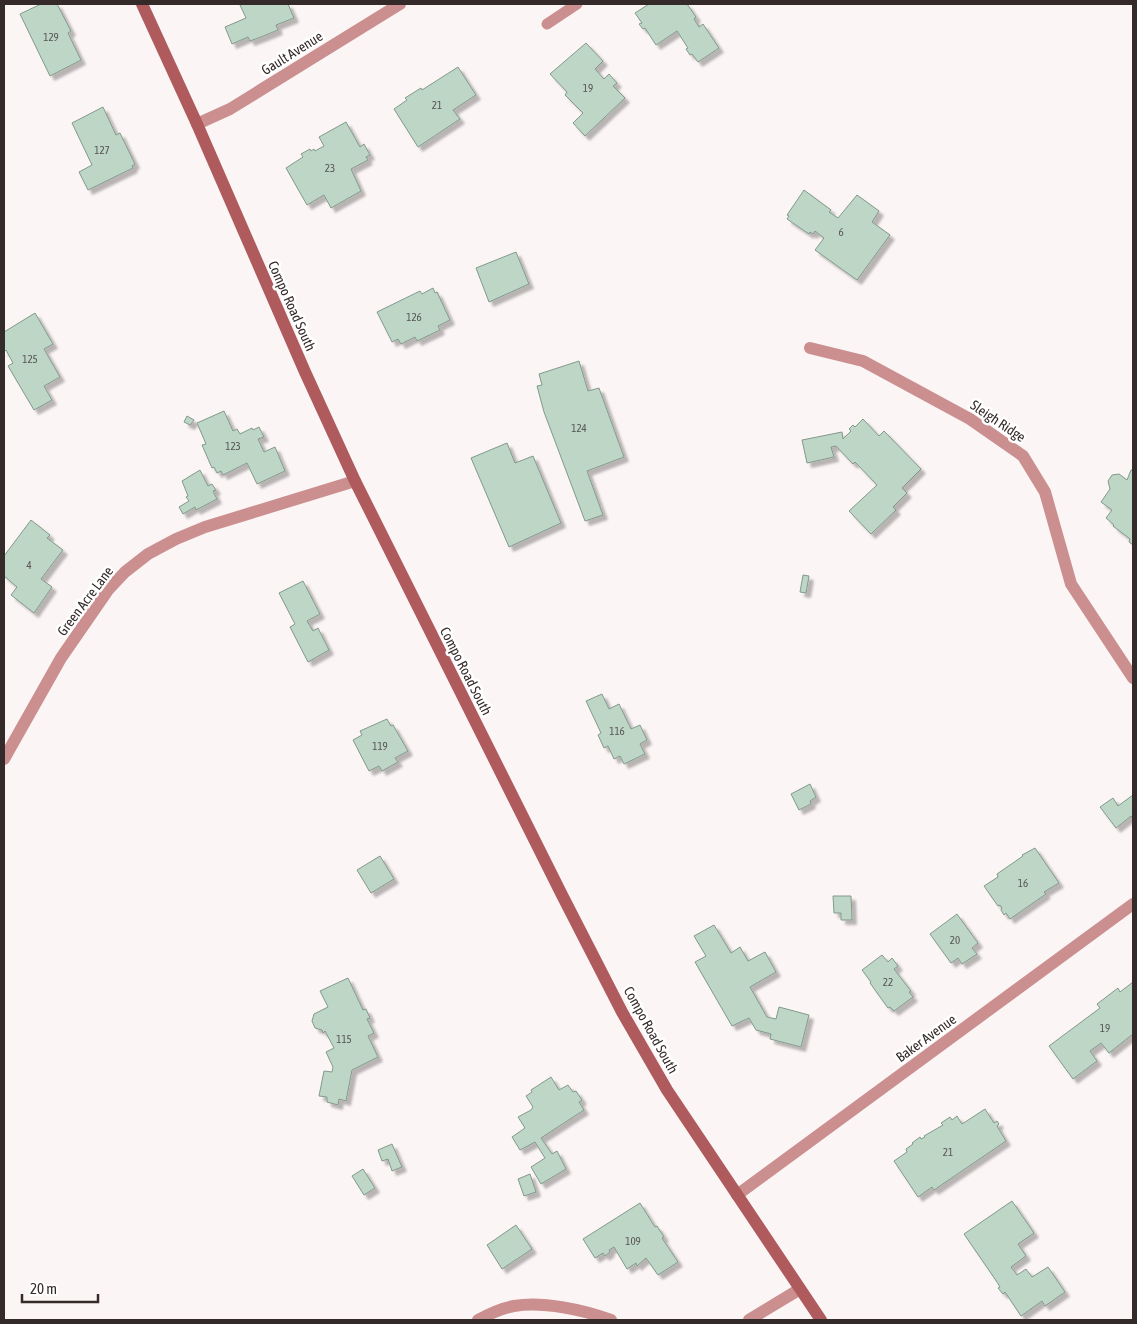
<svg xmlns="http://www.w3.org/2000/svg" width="1137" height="1324" viewBox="0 0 1137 1324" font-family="'Asap Condensed',sans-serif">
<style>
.building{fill:#bdd6c6;stroke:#82998b;filter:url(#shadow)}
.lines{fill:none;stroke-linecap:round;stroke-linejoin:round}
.lane{stroke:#cb8f8f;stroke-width:11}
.street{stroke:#cb8f8f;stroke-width:12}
.secondary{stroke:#af5b5d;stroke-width:12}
.labels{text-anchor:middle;stroke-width:5;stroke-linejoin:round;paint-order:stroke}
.number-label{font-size:11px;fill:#575551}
.street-label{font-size:14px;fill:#352a2a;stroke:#fff}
</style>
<defs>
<filter id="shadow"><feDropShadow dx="4.5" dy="4.5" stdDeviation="1" flood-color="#0004"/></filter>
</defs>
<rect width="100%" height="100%" fill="#fcf5f5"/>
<!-- building -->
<g class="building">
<polygon points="41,4 57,4 71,31 68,33 81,60 50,76 20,14"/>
<polygon points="243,4 288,4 294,18 276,25 278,30 261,37 250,41 248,37 232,44 225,27 246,18 240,5"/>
<polygon points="649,4 687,4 696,17 694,19 699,27 703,24 719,48 698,62 692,54 690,55 686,49 688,48 677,31 656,45 645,28 643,29 639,24 642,23 635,13"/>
<polygon points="586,43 603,61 595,69 604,79 609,74 617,83 613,86 625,98 585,136 573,123 583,113 565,95 567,92 550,74"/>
<polygon points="458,67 476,95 453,110 460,119 418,147 394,109 407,100 405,98 421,88 422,90"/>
<polygon points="103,107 116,135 120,133 135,164 132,166 133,168 88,190 79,172 92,165 72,123"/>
<polygon points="346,122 360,147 364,144 370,155 366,157 368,160 351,169 361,191 331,208 324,195 307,205 286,168 303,157 301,154 310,149 311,151 314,149 315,151 324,146 319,137"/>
<polygon points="804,190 831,210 829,212 838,218 857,195 879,211 872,222 890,235 857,280 815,250 824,238 815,231 813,234 810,232 809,234 787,219 789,216 787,215"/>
<polygon points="516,252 529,284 489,302 476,268"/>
<polygon points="433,288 435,293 437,292 450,320 438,326 440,330 417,341 415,337 401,344 398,339 392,342 377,312 420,291 422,294"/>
<polygon points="35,313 53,344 44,349 60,377 44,386 52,400 34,410 8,366 13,363 6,350 4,352 4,332"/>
<polygon points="579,361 588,391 599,388 624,457 587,471 603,515 585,521 544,412 537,386 542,385 539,374"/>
<polygon points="224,411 233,431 237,429 240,434 252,428 253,430 259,427 264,437 258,439 264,452 275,447 285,471 257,484 247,463 223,475 221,471 217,473 214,467 212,468 202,445 206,444 197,423"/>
<polygon points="187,416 194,420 190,425 184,422"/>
<polygon points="863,419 879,436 884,431 921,469 902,488 907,493 893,507 896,510 871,534 849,511 877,485 855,462 853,464 836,446 831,447 834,457 807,463 802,440 842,432 843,439 851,431 849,429 853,425 855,427"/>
<polygon points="507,443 515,463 533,456 561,523 509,547 471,458"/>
<polygon points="200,470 208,486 212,484 216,490 213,491 217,499 196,510 195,507 183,514 179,507 189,501 186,497 188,496 182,481"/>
<polygon points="1131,470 1133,470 1133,545 1129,542 1130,539 1113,526 1114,525 1106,518 1112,510 1101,502 1110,489 1108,481 1112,475 1119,474 1127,480"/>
<polygon points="31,520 50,535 47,538 63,550 41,579 52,587 34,613 11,595 17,587 4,576 4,556"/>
<polygon points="803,575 809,576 806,593 800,592"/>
<polygon points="303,581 320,614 307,621 313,631 318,628 329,650 308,662 290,627 295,624 279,593"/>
<polygon points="602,694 609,709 619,704 631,729 640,725 647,740 640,744 645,754 624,764 620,756 614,759 608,746 604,748 598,735 601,733 586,701"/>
<polygon points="387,719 391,726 393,725 408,751 395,758 398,762 382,771 379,766 369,771 353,740 362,735 360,731"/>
<polygon points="810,784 816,797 810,801 811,804 799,810 791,794"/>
<polygon points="1133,795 1133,819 1131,816 1116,828 1100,807 1113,798 1118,806"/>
<polygon points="1035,848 1059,883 1044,892 1046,894 1010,919 1006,913 1004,915 1001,910 1002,908 1000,905 998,906 984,886 998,877 997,874 1023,856 1022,855"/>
<polygon points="380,856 394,879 371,893 357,870"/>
<polygon points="833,896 851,896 852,920 841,920 841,913 834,913"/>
<polygon points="957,914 978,943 972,948 977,954 962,964 958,958 951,963 930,934"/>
<polygon points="714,925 731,953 740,947 748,961 765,952 776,972 750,987 767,1017 776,1019 779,1007 809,1015 801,1047 770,1039 771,1034 756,1030 749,1018 732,1026 695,962 706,956 694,936"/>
<polygon points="882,955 888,962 892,958 898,966 894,969 911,991 909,992 913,997 894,1011 890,1007 888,1008 870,983 871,982 862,970"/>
<polygon points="348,978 363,1010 366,1009 370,1018 367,1019 374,1033 368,1036 378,1057 352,1070 346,1101 339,1099 338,1105 327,1102 327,1097 319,1096 324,1071 332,1072 333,1067 326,1052 334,1048 325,1031 323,1033 322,1030 315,1028 312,1021 314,1014 328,1007 320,991"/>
<polygon points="1133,982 1133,1034 1109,1053 1101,1043 1090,1051 1097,1061 1073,1079 1049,1046 1100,1008 1097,1004 1118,988 1120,992"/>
<polygon points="551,1077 559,1090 568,1085 573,1092 576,1091 582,1100 579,1102 584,1110 541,1138 552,1154 557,1151 566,1169 541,1184 531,1167 545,1158 535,1142 520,1150 512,1137 525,1128 518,1117 531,1110 533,1107 526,1096 532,1092 531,1090"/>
<polygon points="985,1109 994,1123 997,1121 999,1124 997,1126 1006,1141 934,1190 932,1187 918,1197 894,1161 907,1152 906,1149 913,1144 912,1143 920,1137 921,1139 925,1137 924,1136 943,1125 941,1123 950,1117 952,1120 957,1116 962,1124"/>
<polygon points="392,1144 402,1167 392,1171 388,1159 382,1161 378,1150"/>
<polygon points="363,1169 375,1188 364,1195 352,1176"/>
<polygon points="530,1174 536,1192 524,1196 518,1179"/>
<polygon points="1012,1201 1034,1233 1018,1244 1026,1256 1011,1267 1017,1275 1026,1269 1032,1277 1048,1267 1065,1292 1045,1306 1042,1301 1021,1316 1005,1292 1003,1294 998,1288 1000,1287 997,1282 964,1234"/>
<polygon points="640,1203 655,1227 657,1226 664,1237 662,1238 678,1262 658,1275 646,1258 637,1266 636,1263 627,1269 614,1247 609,1250 610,1252 605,1256 603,1253 595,1258 583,1239"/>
<polygon points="516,1225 532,1249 502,1269 487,1245"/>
</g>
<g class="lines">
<!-- lane -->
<polyline class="lane" points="547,24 577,4"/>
<!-- street -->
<g class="street">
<polyline points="197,124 230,109 400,4"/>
<polyline points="810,348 863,361 970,419 1023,456 1045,492 1071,584 1133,678"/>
<polyline points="4,759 61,658 108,590 125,572 148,554 176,539 205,527 355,481"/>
<polyline points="737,1195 1133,904"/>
<path d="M478 1320C489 1314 501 1308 514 1306 543 1301 584 1310 611 1320"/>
<polyline points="749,1320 800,1289"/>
</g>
<!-- secondary -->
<polyline class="secondary" points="142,4 197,124 305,372 355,481 562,895 622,1012 667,1090 821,1320"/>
</g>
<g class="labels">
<!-- number labels -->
<g class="number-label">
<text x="51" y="41">129</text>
<text x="588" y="92">19</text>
<text x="437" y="109">21</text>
<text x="102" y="154">127</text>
<text x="330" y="172">23</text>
<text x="841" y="236">6</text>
<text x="414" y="321">126</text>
<text x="30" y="363">125</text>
<text x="579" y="432">124</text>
<text x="233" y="450">123</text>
<text x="29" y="569">4</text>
<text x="617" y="735">116</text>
<text x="380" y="750">119</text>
<text x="1023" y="887">16</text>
<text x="955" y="944">20</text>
<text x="888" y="986">22</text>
<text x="1105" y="1032">19</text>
<text x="344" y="1043">115</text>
<text x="948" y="1156">21</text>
<text x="633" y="1245">109</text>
</g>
<!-- street labels -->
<g class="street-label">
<text transform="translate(292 53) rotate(-32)" y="5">Gault Avenue</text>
<text transform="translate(292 306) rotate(66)" y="5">Compo Road South</text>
<text transform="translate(998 421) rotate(34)" y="5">Sleigh Ridge</text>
<text transform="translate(85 601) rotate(-53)" y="5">Green Acre Lane</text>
<text transform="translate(466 671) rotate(63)" y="5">Compo Road South</text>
<text transform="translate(651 1030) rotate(61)" y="5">Compo Road South</text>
<text transform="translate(926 1038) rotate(-36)" y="5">Baker Avenue</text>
</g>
</g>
<!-- border -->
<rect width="1137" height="1324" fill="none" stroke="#352a2a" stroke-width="10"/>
<!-- scale -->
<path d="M22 1294v8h76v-8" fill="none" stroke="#352a2a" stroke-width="2.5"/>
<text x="30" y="1294" font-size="15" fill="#352a2a" stroke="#ffffff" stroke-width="4" paint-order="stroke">20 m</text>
</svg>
